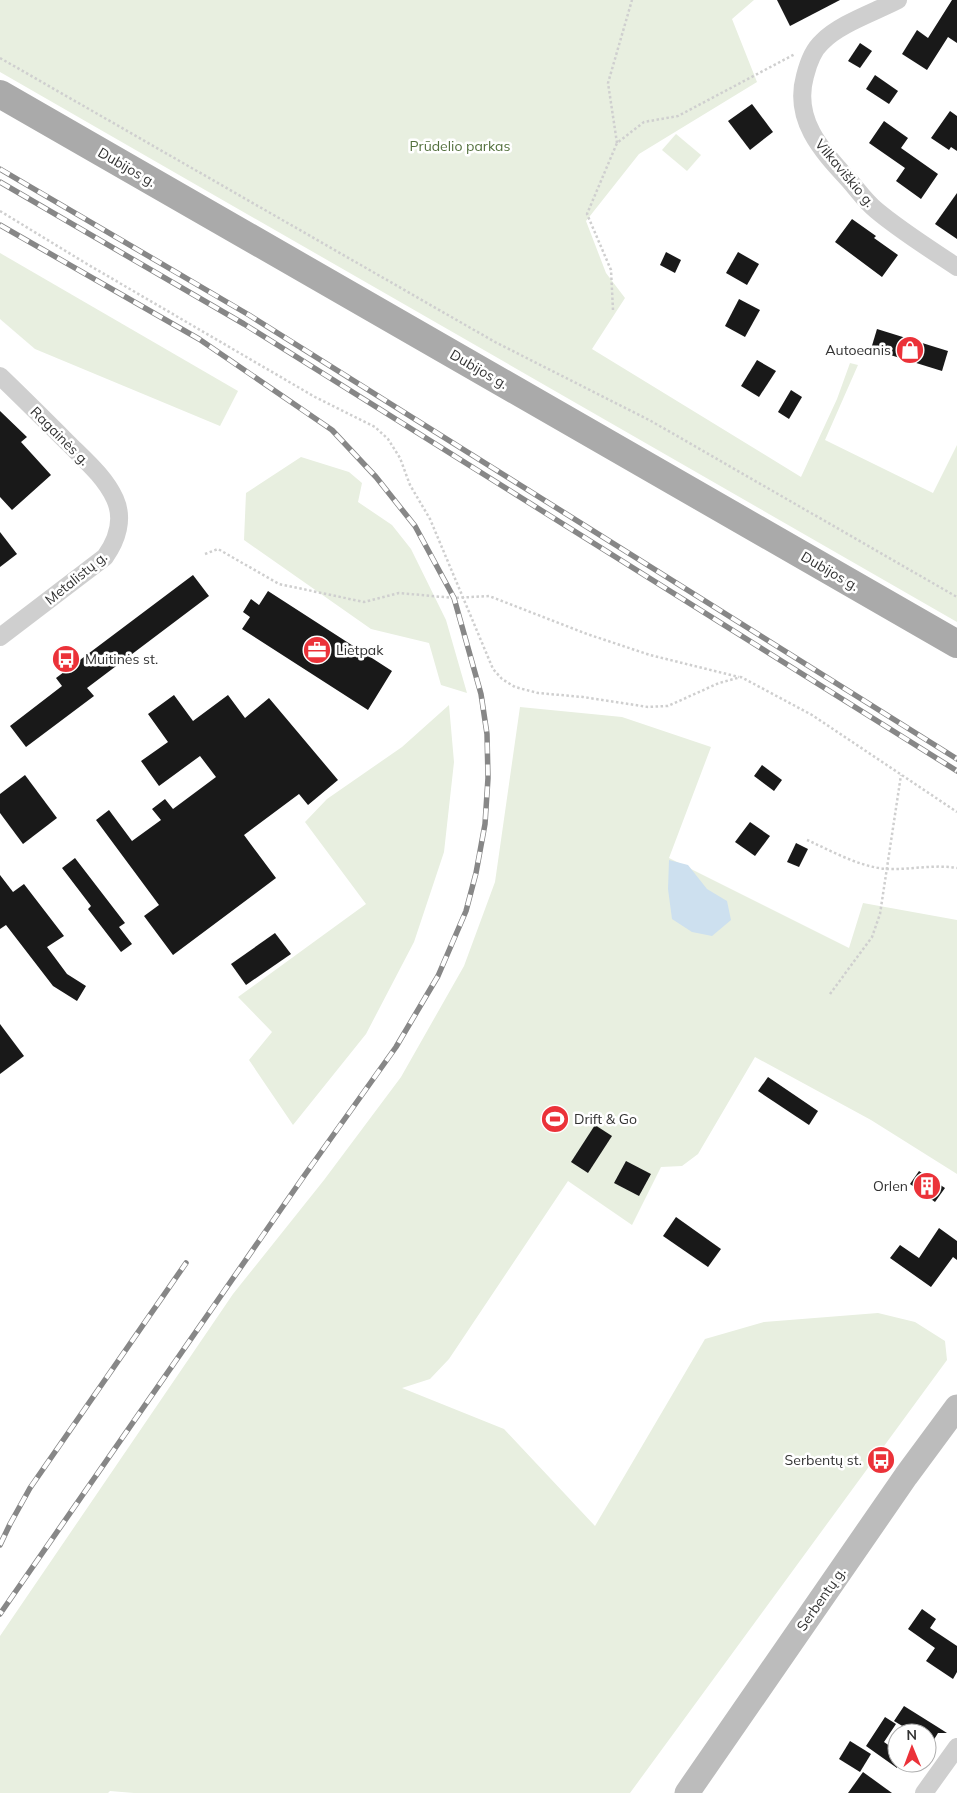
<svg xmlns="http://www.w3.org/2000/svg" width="957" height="1793" viewBox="0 0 957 1793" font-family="Mulish,sans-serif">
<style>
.green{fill:#e8efe0}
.water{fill:#cde0ef}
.building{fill:#191919}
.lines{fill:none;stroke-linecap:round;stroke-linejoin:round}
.path{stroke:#cfcfcf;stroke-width:2.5;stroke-dasharray:2.5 2.5;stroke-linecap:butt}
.minor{stroke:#cfcfcf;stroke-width:18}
.secondary{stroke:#bcbcbc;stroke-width:25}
.primary{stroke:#aaa;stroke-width:28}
.rail-casing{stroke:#878787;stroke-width:5.5}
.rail{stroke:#fff;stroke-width:4;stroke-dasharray:11;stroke-linecap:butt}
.labels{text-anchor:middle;stroke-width:5;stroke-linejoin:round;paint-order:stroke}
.park-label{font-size:14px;fill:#53703d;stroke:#fff}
.street-label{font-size:14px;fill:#323232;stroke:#fff}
.poi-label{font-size:14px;fill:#323232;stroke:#fff;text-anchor:end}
</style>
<rect width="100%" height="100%" fill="#fff"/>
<!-- green -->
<g class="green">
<polygon points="0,0 754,0 732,19 757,82 639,154 586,221 606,273 625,298 592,349 801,477 837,399 850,363 858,365 825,440 933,493 957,445 957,622 0,72"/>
<polygon points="676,134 701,155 687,171 662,150"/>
<polygon points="0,253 238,391 220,426 35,349 0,319"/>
<polygon points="301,457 349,472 362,483 358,502 392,525 411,549 446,620 467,693 441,685 429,643 371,629 244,540 246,493"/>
<polygon points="449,705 454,762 444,852 414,942 366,1034 293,1125 249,1060 272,1032 238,997 366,904 305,822 327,799 402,747"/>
<polygon points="520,707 622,717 711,747 669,858 849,948 863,903 957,920 957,1174 871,1120 755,1057 698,1154 682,1166 661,1167 632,1225 568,1181 449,1359 430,1379 402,1388 504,1429 595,1526 705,1339 764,1322 878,1313 915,1322 945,1341 947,1360 630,1793 134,1793 110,1791 108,1793 0,1793 0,1636 233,1294 324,1180 401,1077 464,966 495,882"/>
</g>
<!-- water -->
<polygon class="water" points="669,860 688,865 707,889 727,901 731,920 712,936 692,932 672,919 668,889"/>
<!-- building -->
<g class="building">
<polygon points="777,0 840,0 790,26"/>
<polygon points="952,0 957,0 957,43 948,37 927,70 902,54 917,30 928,38"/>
<polygon points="860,43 872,51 860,68 848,61"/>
<polygon points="875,75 898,91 889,104 866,89"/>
<polygon points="752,104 773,132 750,150 728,121"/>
<polygon points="950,111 957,116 957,151 951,147 949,150 931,138"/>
<polygon points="884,121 908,138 901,148 938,174 921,199 896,181 905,168 869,143"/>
<polygon points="957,193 957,239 935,224"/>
<polygon points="852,219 876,236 874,238 898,255 882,277 835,242"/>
<polygon points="666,252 681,260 675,273 660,265"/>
<polygon points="738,252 759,264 747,285 726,273"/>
<polygon points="739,299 760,310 745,337 725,326"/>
<polygon points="877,329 948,351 942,371 871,349"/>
<polygon points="757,360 776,371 759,397 741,386"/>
<polygon points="791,390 802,397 789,419 778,412"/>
<polygon points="0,411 27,437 21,442 51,475 12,510 0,497"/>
<polygon points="0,532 17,554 0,567"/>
<polygon points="193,575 209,596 87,688 94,696 26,747 10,726 62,686 56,678"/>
<polygon points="268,591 392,671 368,710 242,629 250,617 243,612 251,599 259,605"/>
<polygon points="174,695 193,721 228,695 245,718 269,698 338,780 308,805 299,794 244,835 276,878 173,955 144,916 159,905 96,820 109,810 132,841 161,820 152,809 165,799 173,809 216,777 200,756 159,786 141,761 168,742 148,714"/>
<polygon points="762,765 782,780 774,791 754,776"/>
<polygon points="25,775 57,818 23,844 0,813 0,794"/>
<polygon points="750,822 770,836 755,856 735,842"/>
<polygon points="796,843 808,849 799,867 787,862"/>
<polygon points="75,858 125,923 119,927 132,944 121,952 88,909 91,906 62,868"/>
<polygon points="0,875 13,892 24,884 64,936 47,947 67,974 86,986 77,1001 53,986 6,925 0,929"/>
<polygon points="275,933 291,954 246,985 231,964"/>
<polygon points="0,1024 24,1056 0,1074"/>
<polygon points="768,1077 818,1111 809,1125 758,1091"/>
<polygon points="595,1125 612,1136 588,1173 571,1162"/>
<polygon points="626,1161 651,1174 639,1196 614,1183"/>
<polygon points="919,1171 945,1188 935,1202 910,1184"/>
<polygon points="676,1217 721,1249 708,1267 663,1236"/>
<polygon points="939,1228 957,1241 957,1260 953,1257 931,1287 890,1258 900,1245 919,1258"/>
<polygon points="922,1609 936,1619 930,1628 957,1646 957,1672 953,1679 926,1661 935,1648 908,1629"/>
<polygon points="904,1706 936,1726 947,1733 938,1733 927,1751 927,1733 914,1733 894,1721"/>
<polygon points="885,1717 896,1724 884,1742 897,1751 897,1768 866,1746"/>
<polygon points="850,1741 871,1754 860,1772 839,1759"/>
<polygon points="863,1772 892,1793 848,1793"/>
</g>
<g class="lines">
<!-- path -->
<g class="path">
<polyline points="0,58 495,342 651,421 957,597"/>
<polyline points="617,143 608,83 632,0"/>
<polyline points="0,211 87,264 315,397 375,427 388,439 400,458 410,485 430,519 493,669 502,679 515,687 538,693 583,697 648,707 668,706 719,683 741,677 812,715 957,812"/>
<polyline points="613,310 611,270 587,214 617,143 644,122 678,116 795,54"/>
<polyline points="205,554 218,549 279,584 364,602 399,593 454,598 489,596 587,634 650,655 739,677"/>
<path d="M807 840C832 851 859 867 887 869 910 870 934 864 957 868"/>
<polyline points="830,994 872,937 880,914 901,775"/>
</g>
<!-- minor -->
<g class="minor">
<path d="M898 0C875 12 839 24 822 42 813 50 808 64 805 76 793 119 821 150 848 179 857 189 865 201 876 210 901 231 930 249 957 267"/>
<path d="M0 376C23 398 46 421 68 443 85 460 105 477 115 499 124 519 117 540 105 557L0 637"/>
<polyline points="924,1793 957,1747"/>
</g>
<!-- secondary -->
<polyline class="secondary" points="687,1793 906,1476 957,1407"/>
<!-- primary -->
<polyline class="primary" points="0,94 957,644"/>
<defs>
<g id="rail">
<polyline points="0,169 249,315 957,759"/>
<polyline points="0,182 244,324 957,771"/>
<polyline points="0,225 199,339 332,430 376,477 415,526 454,598 481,694 487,734 488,778 485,824 476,873 466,911 438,976 396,1047 304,1176 0,1614"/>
<polyline points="0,1545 10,1524 30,1488 186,1263"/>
</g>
</defs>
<!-- rail casing -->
<use href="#rail" class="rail-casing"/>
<!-- rail -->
<use href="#rail" class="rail"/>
</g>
<!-- icons -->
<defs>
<symbol id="shop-disc" viewBox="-11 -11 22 22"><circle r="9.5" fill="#eb3239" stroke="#fff"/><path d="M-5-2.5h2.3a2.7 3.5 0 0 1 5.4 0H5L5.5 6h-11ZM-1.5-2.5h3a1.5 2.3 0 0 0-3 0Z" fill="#fff"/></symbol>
<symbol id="office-disc" viewBox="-11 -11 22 22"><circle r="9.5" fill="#eb3239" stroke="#fff"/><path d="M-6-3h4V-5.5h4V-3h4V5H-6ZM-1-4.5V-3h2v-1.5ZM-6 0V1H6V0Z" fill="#fff"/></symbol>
<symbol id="bus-disc" viewBox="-11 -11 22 22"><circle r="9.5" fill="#eb3239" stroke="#fff"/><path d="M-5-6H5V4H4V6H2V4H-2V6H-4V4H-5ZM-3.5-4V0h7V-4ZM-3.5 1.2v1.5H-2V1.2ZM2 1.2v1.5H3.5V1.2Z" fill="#fff"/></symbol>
<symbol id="stadium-disc" viewBox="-11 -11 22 22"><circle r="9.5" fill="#eb3239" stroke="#fff"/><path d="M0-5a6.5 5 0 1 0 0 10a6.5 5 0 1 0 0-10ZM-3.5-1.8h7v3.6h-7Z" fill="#fff"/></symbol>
<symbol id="building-disc" viewBox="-11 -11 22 22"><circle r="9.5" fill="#eb3239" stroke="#fff"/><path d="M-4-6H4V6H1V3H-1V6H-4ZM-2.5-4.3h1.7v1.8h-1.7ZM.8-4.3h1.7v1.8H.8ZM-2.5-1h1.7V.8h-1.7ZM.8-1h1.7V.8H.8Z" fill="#fff"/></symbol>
</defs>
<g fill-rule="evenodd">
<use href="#shop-disc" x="894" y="334" width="32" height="32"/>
<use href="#office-disc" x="301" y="634" width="32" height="32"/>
<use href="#bus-disc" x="50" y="643" width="32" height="32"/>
<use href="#stadium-disc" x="539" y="1103" width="32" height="32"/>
<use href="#building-disc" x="911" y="1170" width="32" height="32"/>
<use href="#bus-disc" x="865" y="1444" width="32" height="32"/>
</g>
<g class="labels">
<!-- park labels -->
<g class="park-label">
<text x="460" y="151">Prūdelio parkas</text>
</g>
<!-- street labels -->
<g class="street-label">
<text transform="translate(127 167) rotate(30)" y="5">Dubijos g.</text>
<text transform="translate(845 173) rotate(50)" y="5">Vilkaviškio g.</text>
<text transform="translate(479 369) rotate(30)" y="5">Dubijos g.</text>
<text transform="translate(60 436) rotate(45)" y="5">Ragainės g.</text>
<text transform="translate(830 571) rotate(30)" y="5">Dubijos g.</text>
<text transform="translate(76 578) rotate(-39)" y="5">Metalistų g.</text>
<text transform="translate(821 1599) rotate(-55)" y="5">Serbentų g.</text>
</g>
<!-- poi labels -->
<g class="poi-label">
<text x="891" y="355">Autoeanis</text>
<text x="336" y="655" text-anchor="start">Lietpak</text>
<text x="85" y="664" text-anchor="start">Muitinės st.</text>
<text x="574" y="1124" text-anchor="start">Drift &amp; Go</text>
<text x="908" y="1191">Orlen</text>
<text x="862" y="1465">Serbentų st.</text>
</g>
</g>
<!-- north arrow -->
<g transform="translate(912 1748) rotate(359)"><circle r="24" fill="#ffffff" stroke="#adadad"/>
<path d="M0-4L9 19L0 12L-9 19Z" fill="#eb3239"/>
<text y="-8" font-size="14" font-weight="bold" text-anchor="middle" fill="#323232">N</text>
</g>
</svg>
